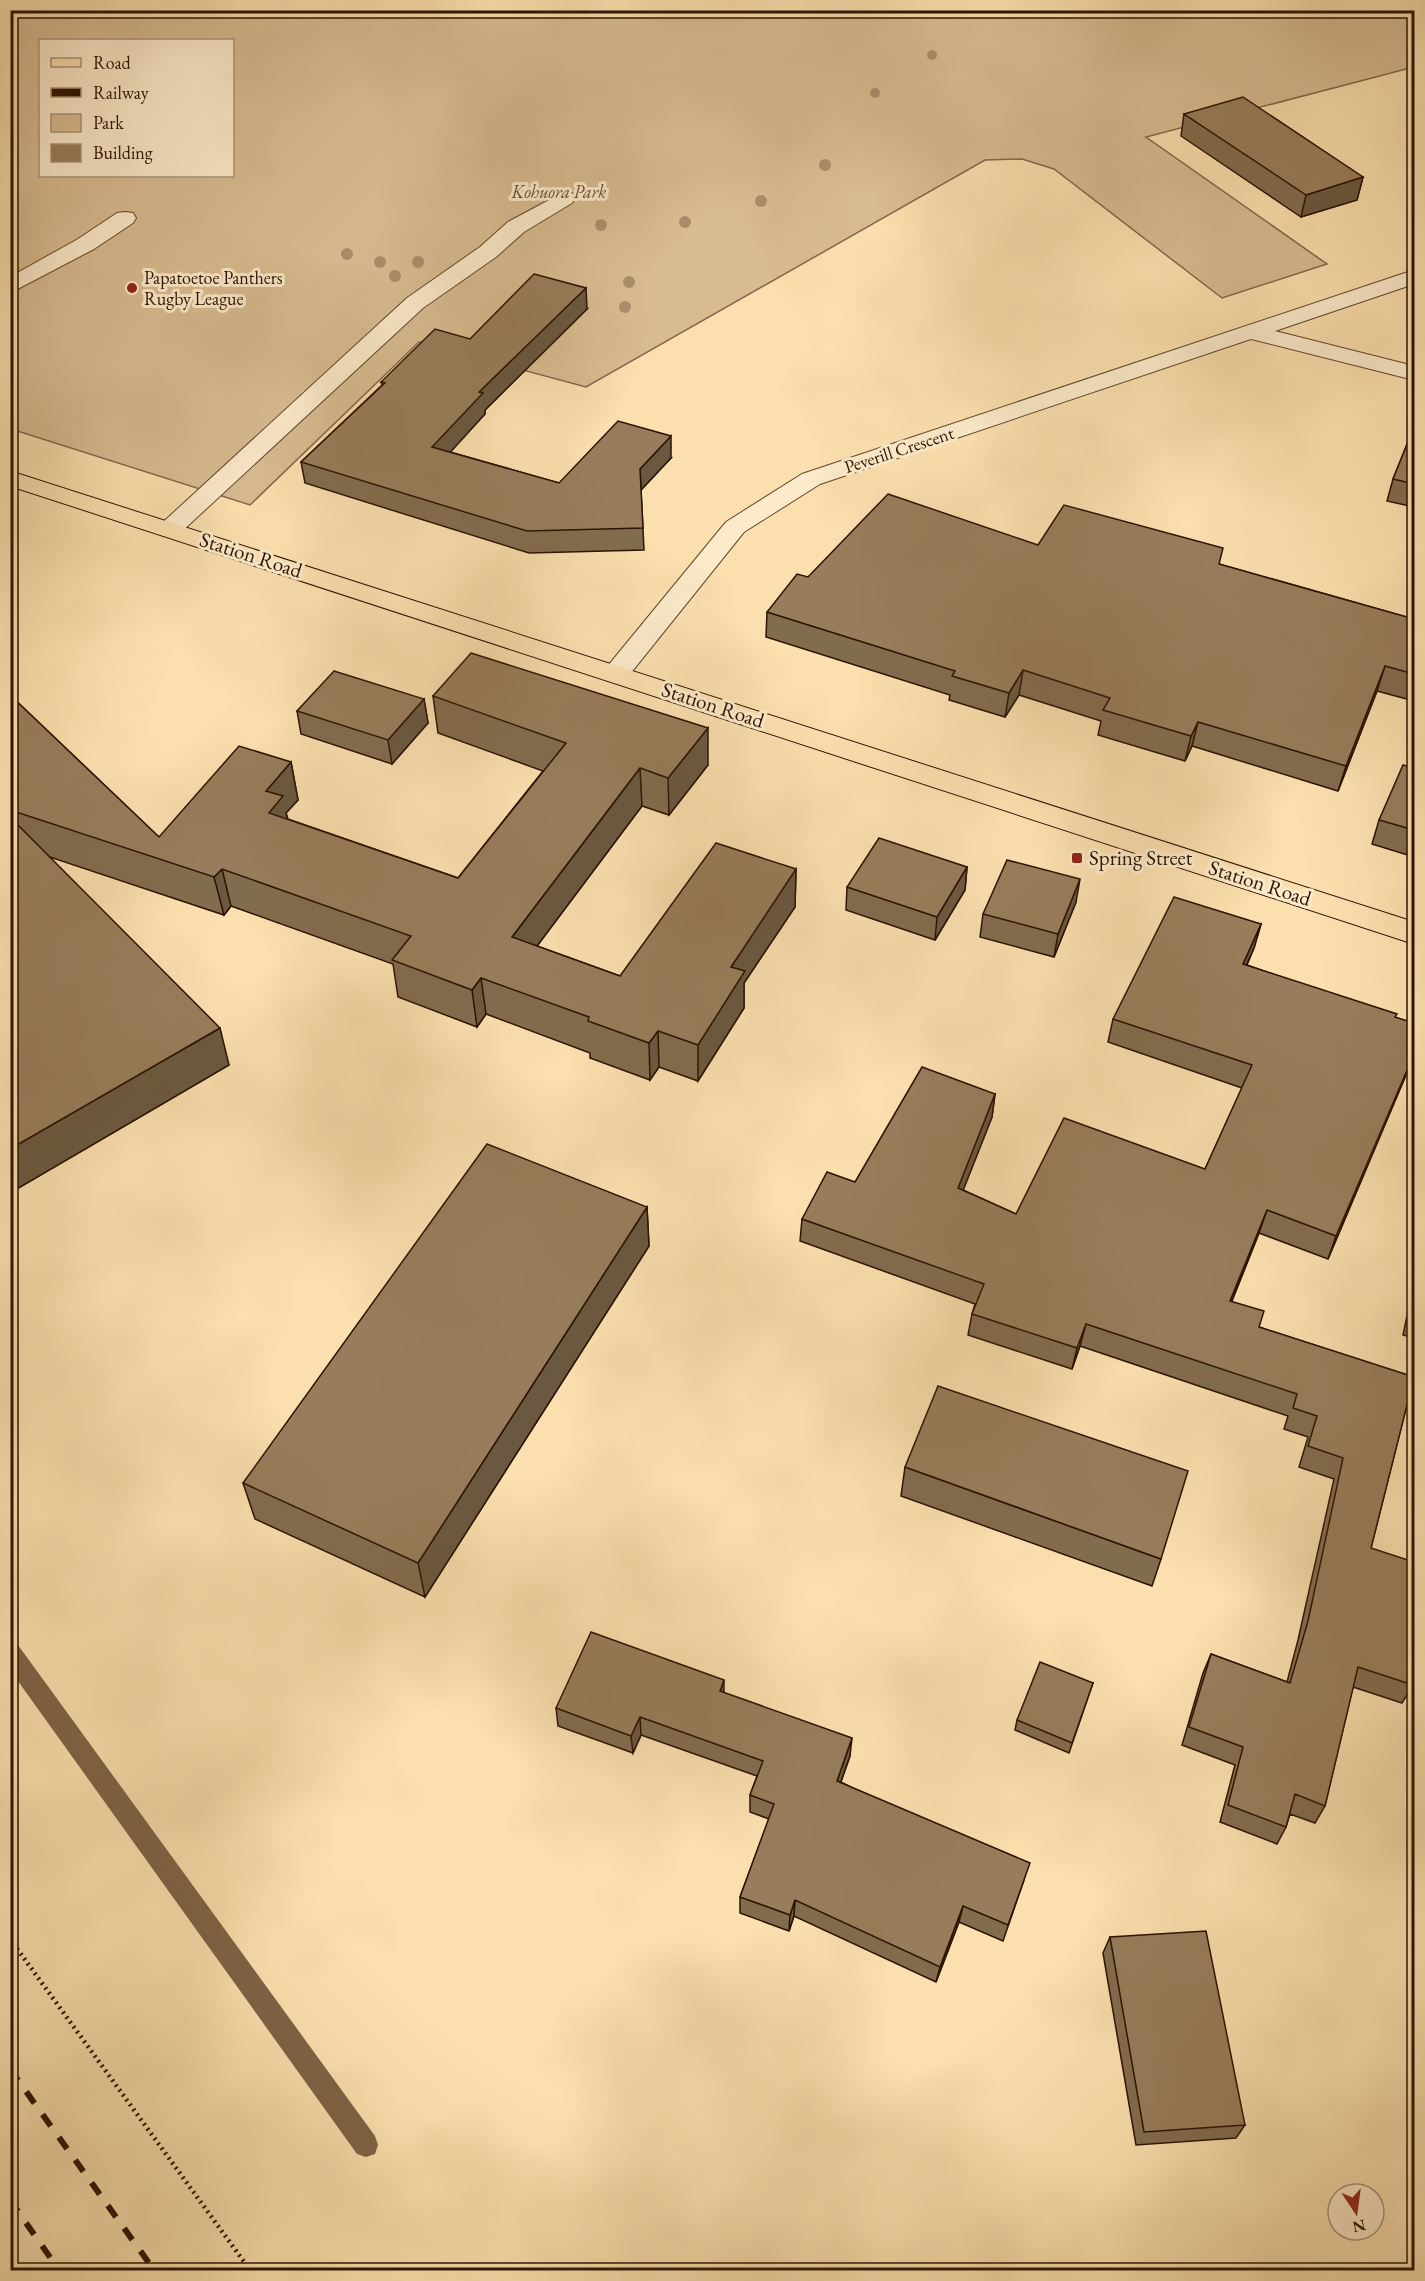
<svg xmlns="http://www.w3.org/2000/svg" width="1425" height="2281" viewBox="0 0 1425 2281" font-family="'EB Garamond',serif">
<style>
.green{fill:#d8bc91;stroke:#82684a;stroke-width:1.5;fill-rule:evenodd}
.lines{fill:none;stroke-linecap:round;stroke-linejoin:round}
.stream{fill:#7d6446;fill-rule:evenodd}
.minor-casing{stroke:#5f462d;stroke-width:2}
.major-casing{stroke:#2b1302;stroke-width:2}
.path{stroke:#2b1302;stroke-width:4.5;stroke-dasharray:2 4;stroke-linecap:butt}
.minor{fill:#fceaca;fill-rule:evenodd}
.major{fill:#fbdfae;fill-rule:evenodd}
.rail{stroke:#2b1302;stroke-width:6;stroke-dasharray:14 14;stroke-linecap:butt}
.tree{fill:#aa8f6b}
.wall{fill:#826c4e;stroke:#2b1302;stroke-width:1.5}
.shaded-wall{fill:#6a5840;stroke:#2b1302;stroke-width:1.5}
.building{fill:#977d5b;stroke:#2b1302;stroke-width:1.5}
.poi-dot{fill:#8f2418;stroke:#fceaca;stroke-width:2}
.labels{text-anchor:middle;stroke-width:6;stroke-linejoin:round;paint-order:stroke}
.far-park-label{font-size:18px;font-style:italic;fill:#684e34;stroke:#fceaca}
.far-poi-label{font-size:18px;fill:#2b1302;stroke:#fceaca;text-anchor:start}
.far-street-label{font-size:18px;fill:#2b1302;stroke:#fceaca}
.street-label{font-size:21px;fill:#2b1302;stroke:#fceaca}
.poi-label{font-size:21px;fill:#2b1302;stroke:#fceaca;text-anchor:start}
</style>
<rect width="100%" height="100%" fill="#fbdfae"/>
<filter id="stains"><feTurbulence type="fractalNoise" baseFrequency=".00333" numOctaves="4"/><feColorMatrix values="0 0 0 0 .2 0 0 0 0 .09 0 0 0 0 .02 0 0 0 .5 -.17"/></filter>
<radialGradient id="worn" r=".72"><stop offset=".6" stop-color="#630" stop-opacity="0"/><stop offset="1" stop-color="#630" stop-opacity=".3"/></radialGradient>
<!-- green -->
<path class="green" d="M11 11H1414V67L1146 137 1327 264 1222 298 1054 169 1022 159 985 160 586 387 419 342 250 505 11 429ZM40 40H232V176H40Z"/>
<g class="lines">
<!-- stream -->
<polygon class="stream" points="10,1642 18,1645 375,2136 378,2145 375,2154 366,2157 357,2154 10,1670"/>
<defs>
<g id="minor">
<polygon points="564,192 572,193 575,198 572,203 524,232 496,257 423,308 179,534 170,537 161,534 157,529 161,524 407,298 480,247 508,222"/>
<polygon points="125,212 133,213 136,218 133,223 94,249 10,293 10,277 78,239 117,213"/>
<polygon points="1414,270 1414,284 1275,331 1414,366 1414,380 1251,339 820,484 744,532 626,679 616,682 606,679 602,673 726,522 802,474"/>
</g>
<polygon id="major" points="10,471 1414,922 1414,944 10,486"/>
</defs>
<!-- minor casing -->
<use href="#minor" class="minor-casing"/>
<!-- major casing -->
<use href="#major" class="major-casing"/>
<!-- path -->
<polyline class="path" points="10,1939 250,2270"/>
<!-- minor -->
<use href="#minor" class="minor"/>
<!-- major -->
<use href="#major" class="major"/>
<!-- rail -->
<g class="rail">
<polyline points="10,2069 154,2270"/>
<polyline points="10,2200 59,2270"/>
</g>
</g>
<!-- trees -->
<g class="tree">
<circle cx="932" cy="55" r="5"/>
<circle cx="875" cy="93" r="5"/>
<circle cx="825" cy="165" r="6"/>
<circle cx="761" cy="201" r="6"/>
<circle cx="685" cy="222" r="6"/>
<circle cx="601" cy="225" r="6"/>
<circle cx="347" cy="254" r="6"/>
<circle cx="380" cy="262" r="6"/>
<circle cx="418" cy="262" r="6"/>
<circle cx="395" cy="276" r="6"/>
<circle cx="629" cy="282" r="6"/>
<circle cx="625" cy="307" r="6"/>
</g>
<!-- wall -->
<g class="wall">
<polygon points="1184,114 1363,177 1357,200 1301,217 1181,136"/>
<polygon points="587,309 485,410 485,414 450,452 559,483 671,458 641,490 644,550 529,553 305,483 301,462 382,385 381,382 470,339"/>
<polygon points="1414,427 1414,507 1387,501 1393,479"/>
<polygon points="1038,545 1219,564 1414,619 1414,701 1377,691 1338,791 1192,746 1185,761 1098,735 1101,721 1019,695 1005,717 949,700 950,695 766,637 767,612 808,577"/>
<polygon points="10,695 159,837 291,762 298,800 286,813 288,819 458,878 543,771 438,733 433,696 708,765 669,815 642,806 537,946 620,976 796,869 795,907 744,983 744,1008 698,1081 659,1067 650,1080 590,1058 590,1053 486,1014 477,1027 398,997 393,964 231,906 224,915 50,857 229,1065 10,1193"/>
<polygon points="424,699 428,723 392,764 301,734 297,711"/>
<polygon points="1414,768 1414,857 1372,844 1379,820"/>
<polygon points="967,867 965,890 935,940 846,910 847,887"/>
<polygon points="1076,902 1054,957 980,937 983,914"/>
<polygon points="1261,924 1254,948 1247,965 1395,1017 1414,1056 1328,1259 1259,1233 1232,1301 1259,1327 1414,1377 1371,1548 1413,1685 1402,1703 1353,1687 1325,1806 1315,1823 1290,1814 1286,1827 1277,1844 1220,1822 1235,1765 1182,1745 1203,1673 1211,1654 1287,1682 1298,1640 1334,1479 1299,1467 1308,1437 1284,1429 1288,1416 1080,1346 1072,1369 968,1335 972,1314 975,1304 800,1241 802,1219 855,1182 995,1094 992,1117 963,1190 1016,1214 1205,1169 1242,1088 1108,1042 1113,1019"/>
<polygon points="647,1207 649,1246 425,1597 255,1519 243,1483"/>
<polygon points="1414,1282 1414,1338 1403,1335"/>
<polygon points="905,1467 1161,1559 1152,1586 901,1496"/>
<polygon points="1093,1683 1069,1753 1015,1730 1017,1720"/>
<polygon points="724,1693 850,1756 841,1782 1024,1880 1003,1941 959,1922 936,1982 794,1916 789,1931 740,1913 740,1897 769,1819 750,1812 750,1795 757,1776 641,1735 633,1753 558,1726 556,1708"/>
<polygon points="1110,1937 1245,2125 1236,2138 1136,2145 1103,1953"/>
</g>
<!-- shaded-wall -->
<g class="shaded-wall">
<polygon points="1363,177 1357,200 1301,217 1306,195"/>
<polygon points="586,288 587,309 485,410 485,414 435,469 432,447 479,392"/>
<polygon points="671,436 671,458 641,490 640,469"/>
<polygon points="1385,666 1377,691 1338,791 1346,766"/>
<polygon points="1023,670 1019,695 1005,717 1009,693"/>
<polygon points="424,699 428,723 392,764 388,740"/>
<polygon points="1198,722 1192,746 1185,761 1191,736"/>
<polygon points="708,728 708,765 669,815 668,778"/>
<polygon points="291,762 298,800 286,813 291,834 269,813 266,791"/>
<polygon points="640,768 642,806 516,974 512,937"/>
<polygon points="967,867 965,890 935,940 937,917"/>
<polygon points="222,869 231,906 224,915 214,877"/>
<polygon points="796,869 795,907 744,983 744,1008 698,1081 698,1045 731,967"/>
<polygon points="1080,879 1076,902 1054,957 1058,934"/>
<polygon points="1261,924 1254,948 1236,988 1243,964"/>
<polygon points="481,978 486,1014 477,1027 472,990"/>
<polygon points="220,1028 229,1065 10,1193 10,1149"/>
<polygon points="658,1031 659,1067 650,1080 649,1043"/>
<polygon points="1414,1054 1414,1056 1328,1259 1336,1236"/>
<polygon points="995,1094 992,1117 955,1211 958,1188"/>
<polygon points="647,1207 649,1246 425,1597 418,1563"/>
<polygon points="1267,1210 1259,1233 1223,1323 1230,1301"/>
<polygon points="1086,1324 1080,1346 1072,1369 1077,1348"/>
<polygon points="724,1680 724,1698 720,1691"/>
<polygon points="640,1717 641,1735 633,1753 631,1736"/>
<polygon points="852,1738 850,1756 835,1798 837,1781"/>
<polygon points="795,1900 794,1916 789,1931 790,1915"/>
<polygon points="963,1906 959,1922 936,1982 940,1967"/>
</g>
<!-- building -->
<g class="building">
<polygon points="1243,97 1363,177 1306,195 1184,114"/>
<polygon points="534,274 586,288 479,392 483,393 432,447 559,483 618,421 671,436 640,469 643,528 527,531 301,462 385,383 381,382 435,329 470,339"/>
<polygon points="1414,427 1414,484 1393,479"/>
<polygon points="888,494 1038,545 1064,505 1223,548 1219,564 1414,619 1414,674 1385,666 1346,766 1198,722 1191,736 1103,710 1110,698 1023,670 1009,693 952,676 955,671 767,612 797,574 808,577"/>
<polygon points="471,653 708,728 668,778 640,768 512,937 620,976 716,843 796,869 731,967 745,971 698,1045 658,1031 649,1043 588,1021 589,1017 481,978 472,990 392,960 411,936 222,869 214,877 10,810 10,695 159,837 239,746 291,762 266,791 283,796 269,813 458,878 566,743 433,696"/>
<polygon points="334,671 424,699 388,740 297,711"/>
<polygon points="1403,765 1414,768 1414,830 1379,820"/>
<polygon points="10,817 220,1028 10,1149"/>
<polygon points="879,838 967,867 937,917 847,887"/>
<polygon points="1007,860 1080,879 1058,934 983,914"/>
<polygon points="1174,897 1261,924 1243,964 1397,1014 1395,1017 1414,1023 1414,1054 1336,1236 1267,1210 1230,1301 1264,1311 1259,1327 1414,1377 1371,1548 1414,1562 1414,1679 1413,1685 1358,1667 1325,1806 1295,1794 1286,1827 1228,1805 1243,1747 1189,1727 1211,1654 1290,1683 1308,1621 1343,1458 1308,1446 1317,1416 1293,1408 1297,1394 1086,1324 1077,1348 972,1314 984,1284 802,1219 827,1172 855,1182 922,1067 995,1094 958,1188 1016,1214 1064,1118 1205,1169 1252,1065 1113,1019"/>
<polygon points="487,1144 647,1207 418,1563 243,1483"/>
<polygon points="938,1386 1188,1471 1161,1559 905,1467"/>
<polygon points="591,1632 724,1680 720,1691 852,1738 837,1781 1030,1863 1008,1925 963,1906 940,1967 795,1900 790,1915 740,1897 774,1804 750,1795 763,1761 640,1717 631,1736 556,1708"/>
<polygon points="1040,1662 1093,1683 1072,1743 1017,1720"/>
<polygon points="1206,1931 1245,2125 1144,2132 1110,1937"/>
</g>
<!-- markers -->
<g class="poi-dot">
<circle cx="132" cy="288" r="6"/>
<rect x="1071" y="852" width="12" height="12" rx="3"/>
</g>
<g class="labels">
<!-- far-park labels -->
<g class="far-park-label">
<text x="559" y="198">Kohuora Park</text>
</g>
<!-- far-poi labels -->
<g class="far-poi-label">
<text x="144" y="284">Papatoetoe Panthers<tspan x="144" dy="21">Rugby League</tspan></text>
</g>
<!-- far-street labels -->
<g class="far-street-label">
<text transform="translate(899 450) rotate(-18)" y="6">Peverill Crescent</text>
</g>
<!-- street labels -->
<g class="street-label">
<text transform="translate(251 555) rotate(18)" y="7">Station Road</text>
<text transform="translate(713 705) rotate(18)" y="7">Station Road</text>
<text transform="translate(1260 883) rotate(18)" y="7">Station Road</text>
</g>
<!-- poi labels -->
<g class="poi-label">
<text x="1089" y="865">Spring Street</text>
</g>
</g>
<!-- margin -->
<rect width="1425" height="2281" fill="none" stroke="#fbdfae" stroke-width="36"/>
<rect x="12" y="12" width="1401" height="2257" fill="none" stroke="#2b1302" stroke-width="3"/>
<rect x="18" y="18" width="1389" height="2245" fill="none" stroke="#2b1302" stroke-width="1.5"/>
<!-- legend -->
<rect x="39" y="39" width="195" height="138" fill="#fceaca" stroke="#a8947a" stroke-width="1.5"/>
<rect x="51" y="58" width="30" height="9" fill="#fbdfae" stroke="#a8947a" stroke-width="1.5"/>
<text x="93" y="69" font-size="18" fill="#2b1302">Road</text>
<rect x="51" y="88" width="30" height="9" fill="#2b1302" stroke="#a8947a" stroke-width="1.5"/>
<text x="93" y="99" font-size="18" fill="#2b1302">Railway</text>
<rect x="51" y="114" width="30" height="18" fill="#d8bc91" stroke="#a8947a" stroke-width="1.5"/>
<text x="93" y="129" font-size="18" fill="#2b1302">Park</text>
<rect x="51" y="144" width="30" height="18" fill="#977d5b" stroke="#a8947a" stroke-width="1.5"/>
<text x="93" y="159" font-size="18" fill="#2b1302">Building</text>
<!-- north arrow -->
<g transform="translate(1356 2212) rotate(167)"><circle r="28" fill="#fceaca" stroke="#a8947a" stroke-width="1.5"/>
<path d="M0-4.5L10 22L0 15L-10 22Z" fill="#8f2418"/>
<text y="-9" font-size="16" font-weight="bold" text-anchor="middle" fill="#2b1302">N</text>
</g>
<rect width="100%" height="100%" filter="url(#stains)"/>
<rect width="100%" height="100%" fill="url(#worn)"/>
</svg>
